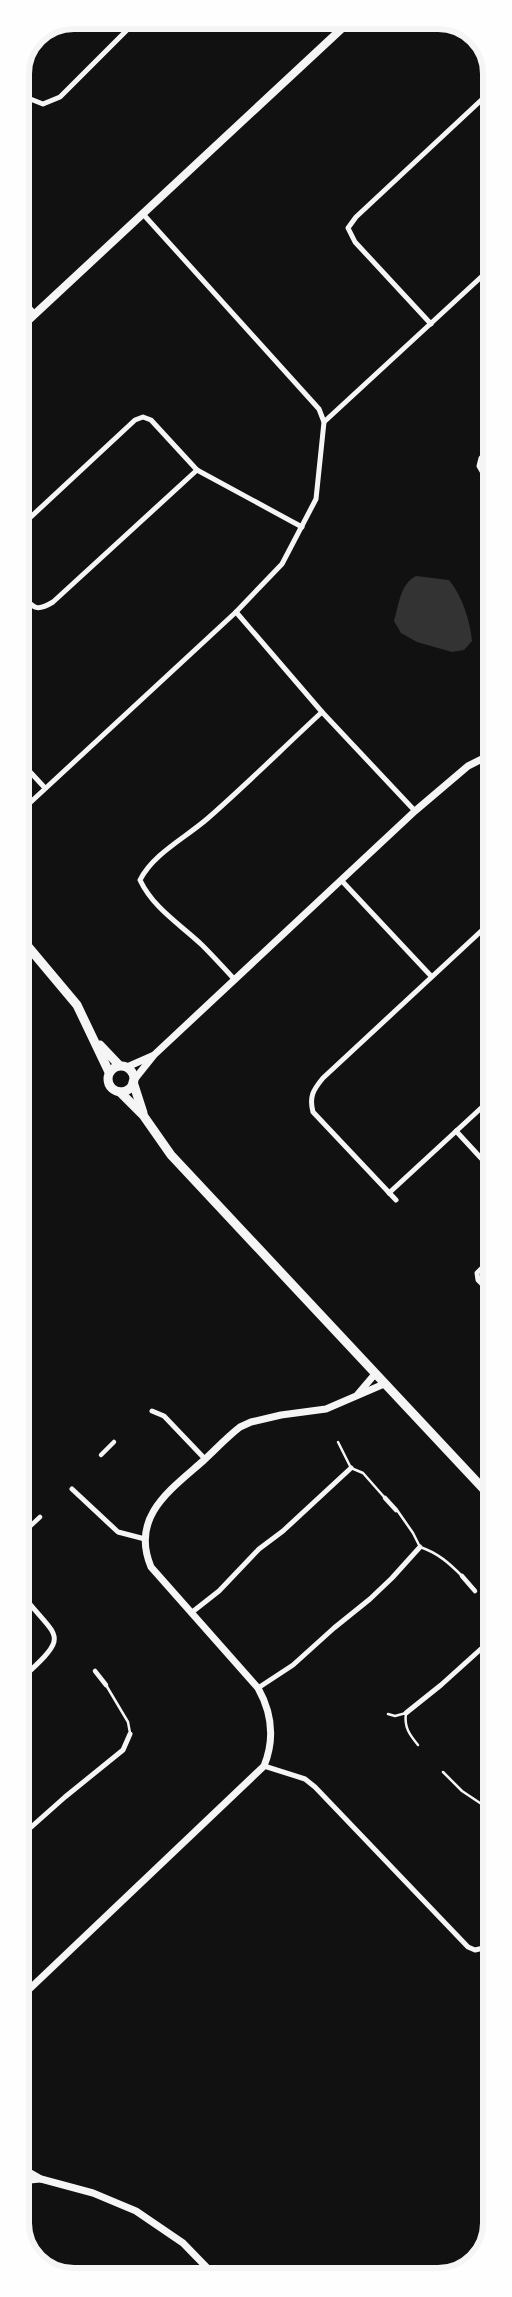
<svg xmlns="http://www.w3.org/2000/svg" width="512" height="2297" viewBox="0 0 512 2297" font-family="'DejaVu Sans',sans-serif">
<style>
.water{fill:#333}
.lines{fill:none;stroke-linecap:round;stroke-linejoin:round}
.service{stroke:#f5f5f5;stroke-width:2.5}
.pedestrian{stroke:#f5f5f5;stroke-width:4.5}
.minor{stroke:#f5f5f5;stroke-width:5}
.tertiary{stroke:#f5f5f5;stroke-width:7}
.secondary{stroke:#f5f5f5;stroke-width:8}
.primary{stroke:#f5f5f5;stroke-width:9}
.rim{fill:none;stroke:#f5f5f5;stroke-width:6}
</style>
<rect width="100%" height="100%" fill="#111"/>
<!-- water -->
<path class="water" d="M416 576 449 580C462 596 470 620 472 641L464 650 452 652 417 642 401 633 394 621C399 605 400 584 416 576Z"/>
<g class="lines">
<!-- service -->
<g class="service">
<polyline points="338,1442 351,1468 363,1473 385,1498"/>
<path d="M397 1510 413 1533 420 1547C438 1553 449 1563 462 1576"/>
<polyline points="106,1685 128,1722 130,1733"/>
<path d="M388 1714 395 1716 406 1713C404 1727 409 1734 418 1745"/>
<polyline points="443,1772 462,1791 483,1805 486,1816 491,1823"/>
</g>
<!-- pedestrian -->
<g class="pedestrian">
<polyline points="101,1455 114,1442"/>
<polyline points="385,1498 396,1510"/>
<polyline points="24,1532 40,1517"/>
<polyline points="462,1576 475,1591"/>
<polyline points="95,1671 106,1685"/>
</g>
<!-- minor -->
<g class="minor">
<polyline points="20,95 43,104 60,97 137,20"/>
<polyline points="20,297 35,314"/>
<polyline points="431,324 355,242 348,228 356,217 491,91"/>
<polyline points="324,422 492,267"/>
<polyline points="492,445 481,458 479,466 492,489"/>
<polyline points="20,527 135,420 143,417 151,420 197,470 302,527"/>
<path d="M20 593C33 607 35 613 53 602L197 470"/>
<polyline points="236,612 322,712 415,811"/>
<polyline points="20,761 45,788"/>
<polyline points="20,812 236,612 282,564 316,499 324,422 319,409 143,214"/>
<polyline points="341,880 431,976"/>
<path d="M235 980C224 968 213 956 202 945 181 925 153 908 140 880 153 854 185 838 207 819 246 785 283 748 322 712"/>
<polyline points="456,1131 492,1170"/>
<polyline points="389,1193 492,1098"/>
<path d="M396 1200 313 1112C309 1097 313 1090 323 1078L492 921"/>
<polyline points="492,1258 477,1273 478,1280 492,1294"/>
<polyline points="152,1411 164,1416 205,1459"/>
<polyline points="72,1489 118,1532 145,1539"/>
<path d="M20 1592C58 1641 73 1632 20 1680"/>
<polyline points="191,1613 219,1591 259,1549 283,1531 351,1468"/>
<polyline points="258,1688 293,1665 334,1628 370,1599 392,1578 420,1547"/>
<polyline points="406,1713 441,1685 492,1639"/>
<polyline points="264,1766 305,1779 315,1787 468,1947 475,1950 492,1946"/>
<polyline points="483,1805 492,1795"/>
<polyline points="20,1837 65,1797 123,1750 130,1734"/>
</g>
<!-- tertiary -->
<g class="tertiary">
<polyline points="127,1067 152,1056"/>
<polyline points="134,1080 154,1055 415,811 468,766 492,754"/>
<polyline points="358,1394 375,1374"/>
<path d="M20 1998 264 1766C275 1739 272 1713 258 1688L151 1567C130 1517 170 1490 203 1461 215 1450 227 1437 240 1427L251 1422 281 1415 326 1409 384 1384"/>
<polyline points="20,2167 41,2179 93,2193 136,2211 183,2243 216,2277"/>
<polyline points="20,2181 40,2179"/>
</g>
<!-- secondary -->
<polyline class="secondary" points="20,328 351,20"/>
<!-- primary -->
<g class="primary">
<polyline points="20,937 77,1005 109,1072"/>
<polyline points="100,1045 119,1065"/>
<circle cx="121" cy="1079" r="13"/>
<polyline points="133,1082 143,1113"/>
<polyline points="120,1092 143,1115 171,1155 492,1498"/>
</g>
</g>
<!-- crop -->
<path d="M0 0H512V2297H0ZM74 29H438A45 45 0 0 1 483 74V2223A45 45 0 0 1 438 2268H74A45 45 0 0 1 29 2223V74A45 45 0 0 1 74 29Z" fill="#fefefe" fill-rule="evenodd"/>
<path class="rim" d="M74 29H438A45 45 0 0 1 483 74V2223A45 45 0 0 1 438 2268H74A45 45 0 0 1 29 2223V74A45 45 0 0 1 74 29Z"/>
</svg>
